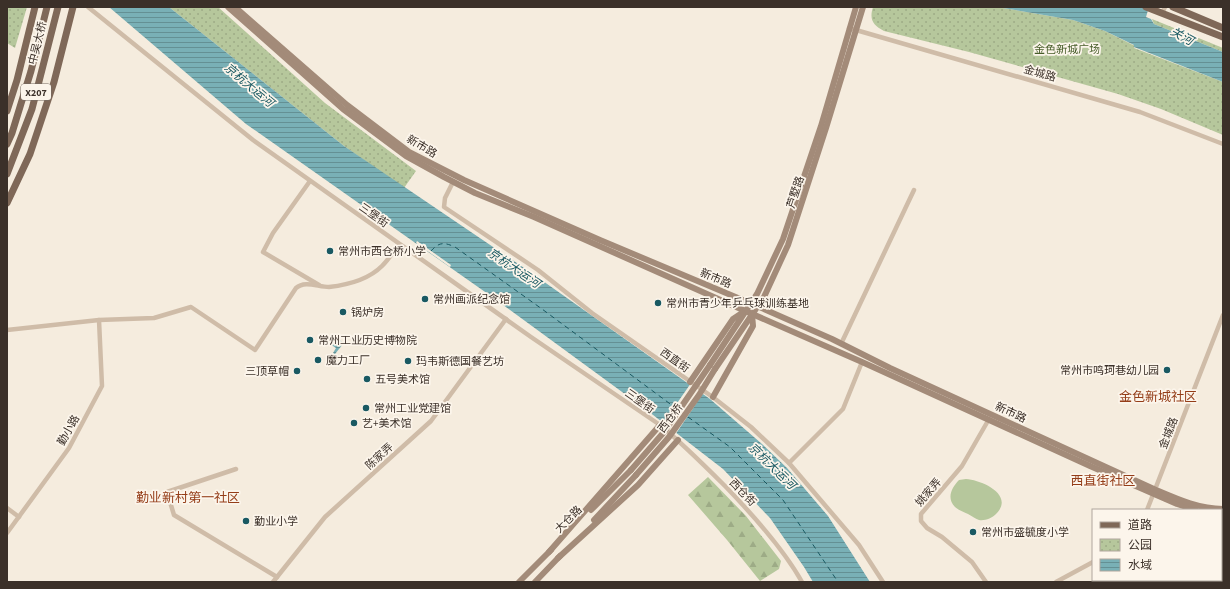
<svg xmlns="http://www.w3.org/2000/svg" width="1230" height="589" viewBox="0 0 1230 589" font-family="'Source Sans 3','Noto Sans SC',sans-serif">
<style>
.forest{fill:url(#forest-firs)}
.park{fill:url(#park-dots)}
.pitch{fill:#b6c79c}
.water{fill:url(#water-rules)}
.pier{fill:#f5ecde}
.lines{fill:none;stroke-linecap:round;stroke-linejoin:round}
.ferry{stroke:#195962;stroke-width:1;stroke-dasharray:5 4;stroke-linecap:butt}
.street{stroke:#cfbca8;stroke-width:4.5}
.secondary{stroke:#a38b79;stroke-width:6}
.primary{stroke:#7f6858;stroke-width:7}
.secondary-bridge{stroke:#a38b79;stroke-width:6}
.poi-dot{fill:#195962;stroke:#fcf5eb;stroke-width:1.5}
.labels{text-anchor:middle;stroke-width:3.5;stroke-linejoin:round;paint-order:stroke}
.shield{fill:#fcf5eb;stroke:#756b63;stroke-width:1}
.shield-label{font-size:10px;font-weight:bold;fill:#3b3029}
.street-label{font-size:11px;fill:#3b3029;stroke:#fcf5eb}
.park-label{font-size:11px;fill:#475d2a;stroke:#fcf5eb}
.poi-label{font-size:11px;fill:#3b3029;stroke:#fcf5eb;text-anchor:start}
.water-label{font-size:12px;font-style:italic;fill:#195962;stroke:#fcf5eb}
.quarter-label{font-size:13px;fill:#943d18;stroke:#fcf5eb}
</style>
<defs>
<pattern id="forest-firs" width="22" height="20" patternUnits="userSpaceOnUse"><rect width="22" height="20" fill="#b6c79c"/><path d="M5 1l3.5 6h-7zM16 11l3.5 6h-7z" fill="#9dab86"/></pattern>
<pattern id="park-dots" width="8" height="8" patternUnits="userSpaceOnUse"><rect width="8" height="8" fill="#b6c79c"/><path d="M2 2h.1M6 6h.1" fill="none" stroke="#9dab86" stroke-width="1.8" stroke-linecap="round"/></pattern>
<pattern id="water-rules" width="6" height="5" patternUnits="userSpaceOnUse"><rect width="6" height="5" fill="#79b0b6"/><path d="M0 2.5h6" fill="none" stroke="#649094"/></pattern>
</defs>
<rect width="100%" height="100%" fill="#f5ecde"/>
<!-- forest -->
<polygon class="forest" points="708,477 746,516 781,561 779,569 760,581 727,540 688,495"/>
<!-- park -->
<g class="park">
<polygon points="7,7 27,7 15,48 7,43"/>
<polygon points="169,7 218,7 325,103 416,171 404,188 344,146"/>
<path d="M873 7H997L1073 20 1105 31 1135 46 1134 48 1223 82V135L1161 109 1118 94 969 52 884 31C873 25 869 20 873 7Z"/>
<polygon points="1152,19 1223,48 1223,52 1154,24"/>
</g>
<!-- pitch -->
<path class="pitch" d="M966 479C982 480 1015 495 996 514 992 518 985 521 979 520 976 519 972 516 968 514 964 512 958 510 955 507 946 498 952 487 959 480Z"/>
<!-- water -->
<g class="water">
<polygon points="109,7 169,7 344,146 533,274 710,399 762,444 787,468 828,516 870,582 813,582 804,567 770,518 723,469 644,408 488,294 246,124"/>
<polygon points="997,7 1149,7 1146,17 1151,19 1154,24 1223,52 1223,82 1134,47 1134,45 1105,31 1073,20"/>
<polygon points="337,335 343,344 335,354 333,353 336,348 330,344"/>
</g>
<!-- pier -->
<g class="pier">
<polygon points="417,241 451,265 450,267 416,243"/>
<polygon points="691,383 704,392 675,435 662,425"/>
</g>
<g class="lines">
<!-- ferry -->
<g class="ferry">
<path d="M431 251C439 242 444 242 455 247L542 309 677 409"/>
<polyline points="688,417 730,447 783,500 838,582"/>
</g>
<!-- street -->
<g class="street">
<path d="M88 7 253 140 531 337 660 425C683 444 704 465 725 486 753 515 783 548 802 582"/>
<polyline points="1162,13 1165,7"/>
<polyline points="849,28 1140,112 1223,144"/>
<polyline points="310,181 273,233 263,252 319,285"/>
<polyline points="453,182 445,198 444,207 538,270 592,313 714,398 751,427 789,463 859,545 883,582"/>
<path d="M7 330 99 320 154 318 191 307 255 350 296 288C305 280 318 287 329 287 347 285 369 279 382 266 389 259 394 251 399 244"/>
<polyline points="841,344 914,190"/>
<polyline points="789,463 843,409 862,362"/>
<polyline points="236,469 167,492 174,515 277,577"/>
<polyline points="7,508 19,517"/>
<polyline points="1147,510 1223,315"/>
<polyline points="7,533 69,448 102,386 99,320"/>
<polyline points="273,582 325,517 431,421 506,319"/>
<polyline points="986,582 972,562 942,537 927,528 921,521 921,514 962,466 989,419"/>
<polyline points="1056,582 1093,562"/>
<polyline points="1213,582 1223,580"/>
</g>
<!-- secondary -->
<g class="secondary">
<polyline points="228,7 343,109 406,156 444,177 475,193 534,217 734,306 862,362 1090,466 1177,504 1196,510"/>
<path d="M235 7 347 105 409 152 464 180 600 240 757 306 832 339 890 368 1156 490C1177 499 1199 509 1223 509"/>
<polyline points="710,365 757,294 783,239 821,126 856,7"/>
<polyline points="715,369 764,297 788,245 826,128 863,7"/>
<polyline points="690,382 733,319 742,313"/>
<polyline points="713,397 753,326 752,314"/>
<polyline points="591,510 631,470"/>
<polyline points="1221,513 1223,514"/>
<polyline points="594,520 636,475"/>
<polyline points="549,552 660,425"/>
<polyline points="558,558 638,485 678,440"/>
<polyline points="519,582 551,550"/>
<polyline points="535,582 560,556"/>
</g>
<!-- primary -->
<g class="primary">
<polyline points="1146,7 1223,37"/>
<polyline points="1173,7 1223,28"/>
<polyline points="7,111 17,80 35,7"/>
<polyline points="7,144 12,133 31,71 47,7"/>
<polyline points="7,174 32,109 58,7"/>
<polyline points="7,203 30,154 54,82 73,7"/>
</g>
<!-- secondary-bridge -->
<g class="secondary-bridge">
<polyline points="631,470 664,432 710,365"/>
<polyline points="636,475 669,437 699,395 715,369"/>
</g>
</g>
<!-- markers -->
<g class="poi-dot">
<circle cx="330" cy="251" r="4"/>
<circle cx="425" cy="299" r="4"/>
<circle cx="658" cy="303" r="4"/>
<circle cx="343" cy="312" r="4"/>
<circle cx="310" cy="340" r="4"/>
<circle cx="318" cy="360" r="4"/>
<circle cx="408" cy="361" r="4"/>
<circle cx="1167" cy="370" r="4"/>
<circle cx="297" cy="371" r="4"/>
<circle cx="367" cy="379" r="4"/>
<circle cx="366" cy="408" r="4"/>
<circle cx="354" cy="423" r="4"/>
<circle cx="246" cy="521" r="4"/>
<circle cx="973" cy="532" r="4"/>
</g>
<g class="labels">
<!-- shield labels -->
<rect class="shield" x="21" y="84" width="30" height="16" rx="3"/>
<g class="shield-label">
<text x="36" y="96">X207</text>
</g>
<!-- street labels -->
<g class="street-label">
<text transform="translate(37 43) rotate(-76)" y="4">中吴大桥</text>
<text transform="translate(1040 73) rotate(16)" y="4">金城路</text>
<text transform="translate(422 146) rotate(31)" y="4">新市路</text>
<text transform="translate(795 192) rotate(-72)" y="4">芦墅路</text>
<text transform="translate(374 215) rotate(35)" y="4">三堡街</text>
<text transform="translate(716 278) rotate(23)" y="4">新市路</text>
<text transform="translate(675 360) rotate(35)" y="4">西直街</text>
<text transform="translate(640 401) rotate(35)" y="4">三堡街</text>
<text transform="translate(1011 412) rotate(25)" y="4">新市路</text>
<text transform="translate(670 418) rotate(-53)" y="4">西仓桥</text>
<text transform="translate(68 430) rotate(-61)" y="4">勤小路</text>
<text transform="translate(1168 433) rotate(-69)" y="4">金城路</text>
<text transform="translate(379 456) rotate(-42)" y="4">陈家弄</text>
<text transform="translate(743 492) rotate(46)" y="4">西仓街</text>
<text transform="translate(928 492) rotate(-49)" y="4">姚家弄</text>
<text transform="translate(568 519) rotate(-45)" y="4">大仓路</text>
</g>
<!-- park labels -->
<g class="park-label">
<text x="1067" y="53">金色新城广场</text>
</g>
<!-- poi labels -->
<g class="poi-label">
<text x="338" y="255">常州市西仓桥小学</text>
<text x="433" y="303">常州画派纪念馆</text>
<text x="666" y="307">常州市青少年乒乓球训练基地</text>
<text x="351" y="316">锅炉房</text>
<text x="318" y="344">常州工业历史博物院</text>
<text x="326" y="364">魔力工厂</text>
<text x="416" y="365">玛韦斯德国餐艺坊</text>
<text x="1159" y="374" text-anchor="end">常州市鸣珂巷幼儿园</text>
<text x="289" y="375" text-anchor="end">三顶草帽</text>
<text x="375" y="383">五号美术馆</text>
<text x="374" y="412">常州工业党建馆</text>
<text x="362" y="427">艺+美术馆</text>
<text x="254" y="525">勤业小学</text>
<text x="981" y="536">常州市盛毓度小学</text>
</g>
<!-- water labels -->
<g class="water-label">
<text transform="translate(1182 36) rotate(29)" y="4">关河</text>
<text transform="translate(249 85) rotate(40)" y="4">京杭大运河</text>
<text transform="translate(514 268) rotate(34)" y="4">京杭大运河</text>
<text transform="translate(772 466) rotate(44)" y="4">京杭大运河</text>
</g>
<!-- quarter labels -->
<g class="quarter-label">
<text x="1158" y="401">金色新城社区</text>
<text x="1103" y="485">西直街社区</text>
<text x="188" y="502">勤业新村第一社区</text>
</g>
</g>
<!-- border -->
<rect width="1230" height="589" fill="none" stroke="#3b3029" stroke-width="16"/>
<!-- legend -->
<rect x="1092" y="509" width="130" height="72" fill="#fcf5eb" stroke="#afa69d"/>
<rect x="1100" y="522" width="20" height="6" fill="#7f6858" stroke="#afa69d"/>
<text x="1128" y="529" font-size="12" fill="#3b3029">道路</text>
<rect x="1100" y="539" width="20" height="12" fill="url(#park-dots)" stroke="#afa69d"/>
<text x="1128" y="549" font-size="12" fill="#3b3029">公园</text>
<rect x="1100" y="559" width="20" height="12" fill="url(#water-rules)" stroke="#afa69d"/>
<text x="1128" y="569" font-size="12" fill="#3b3029">水域</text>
</svg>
